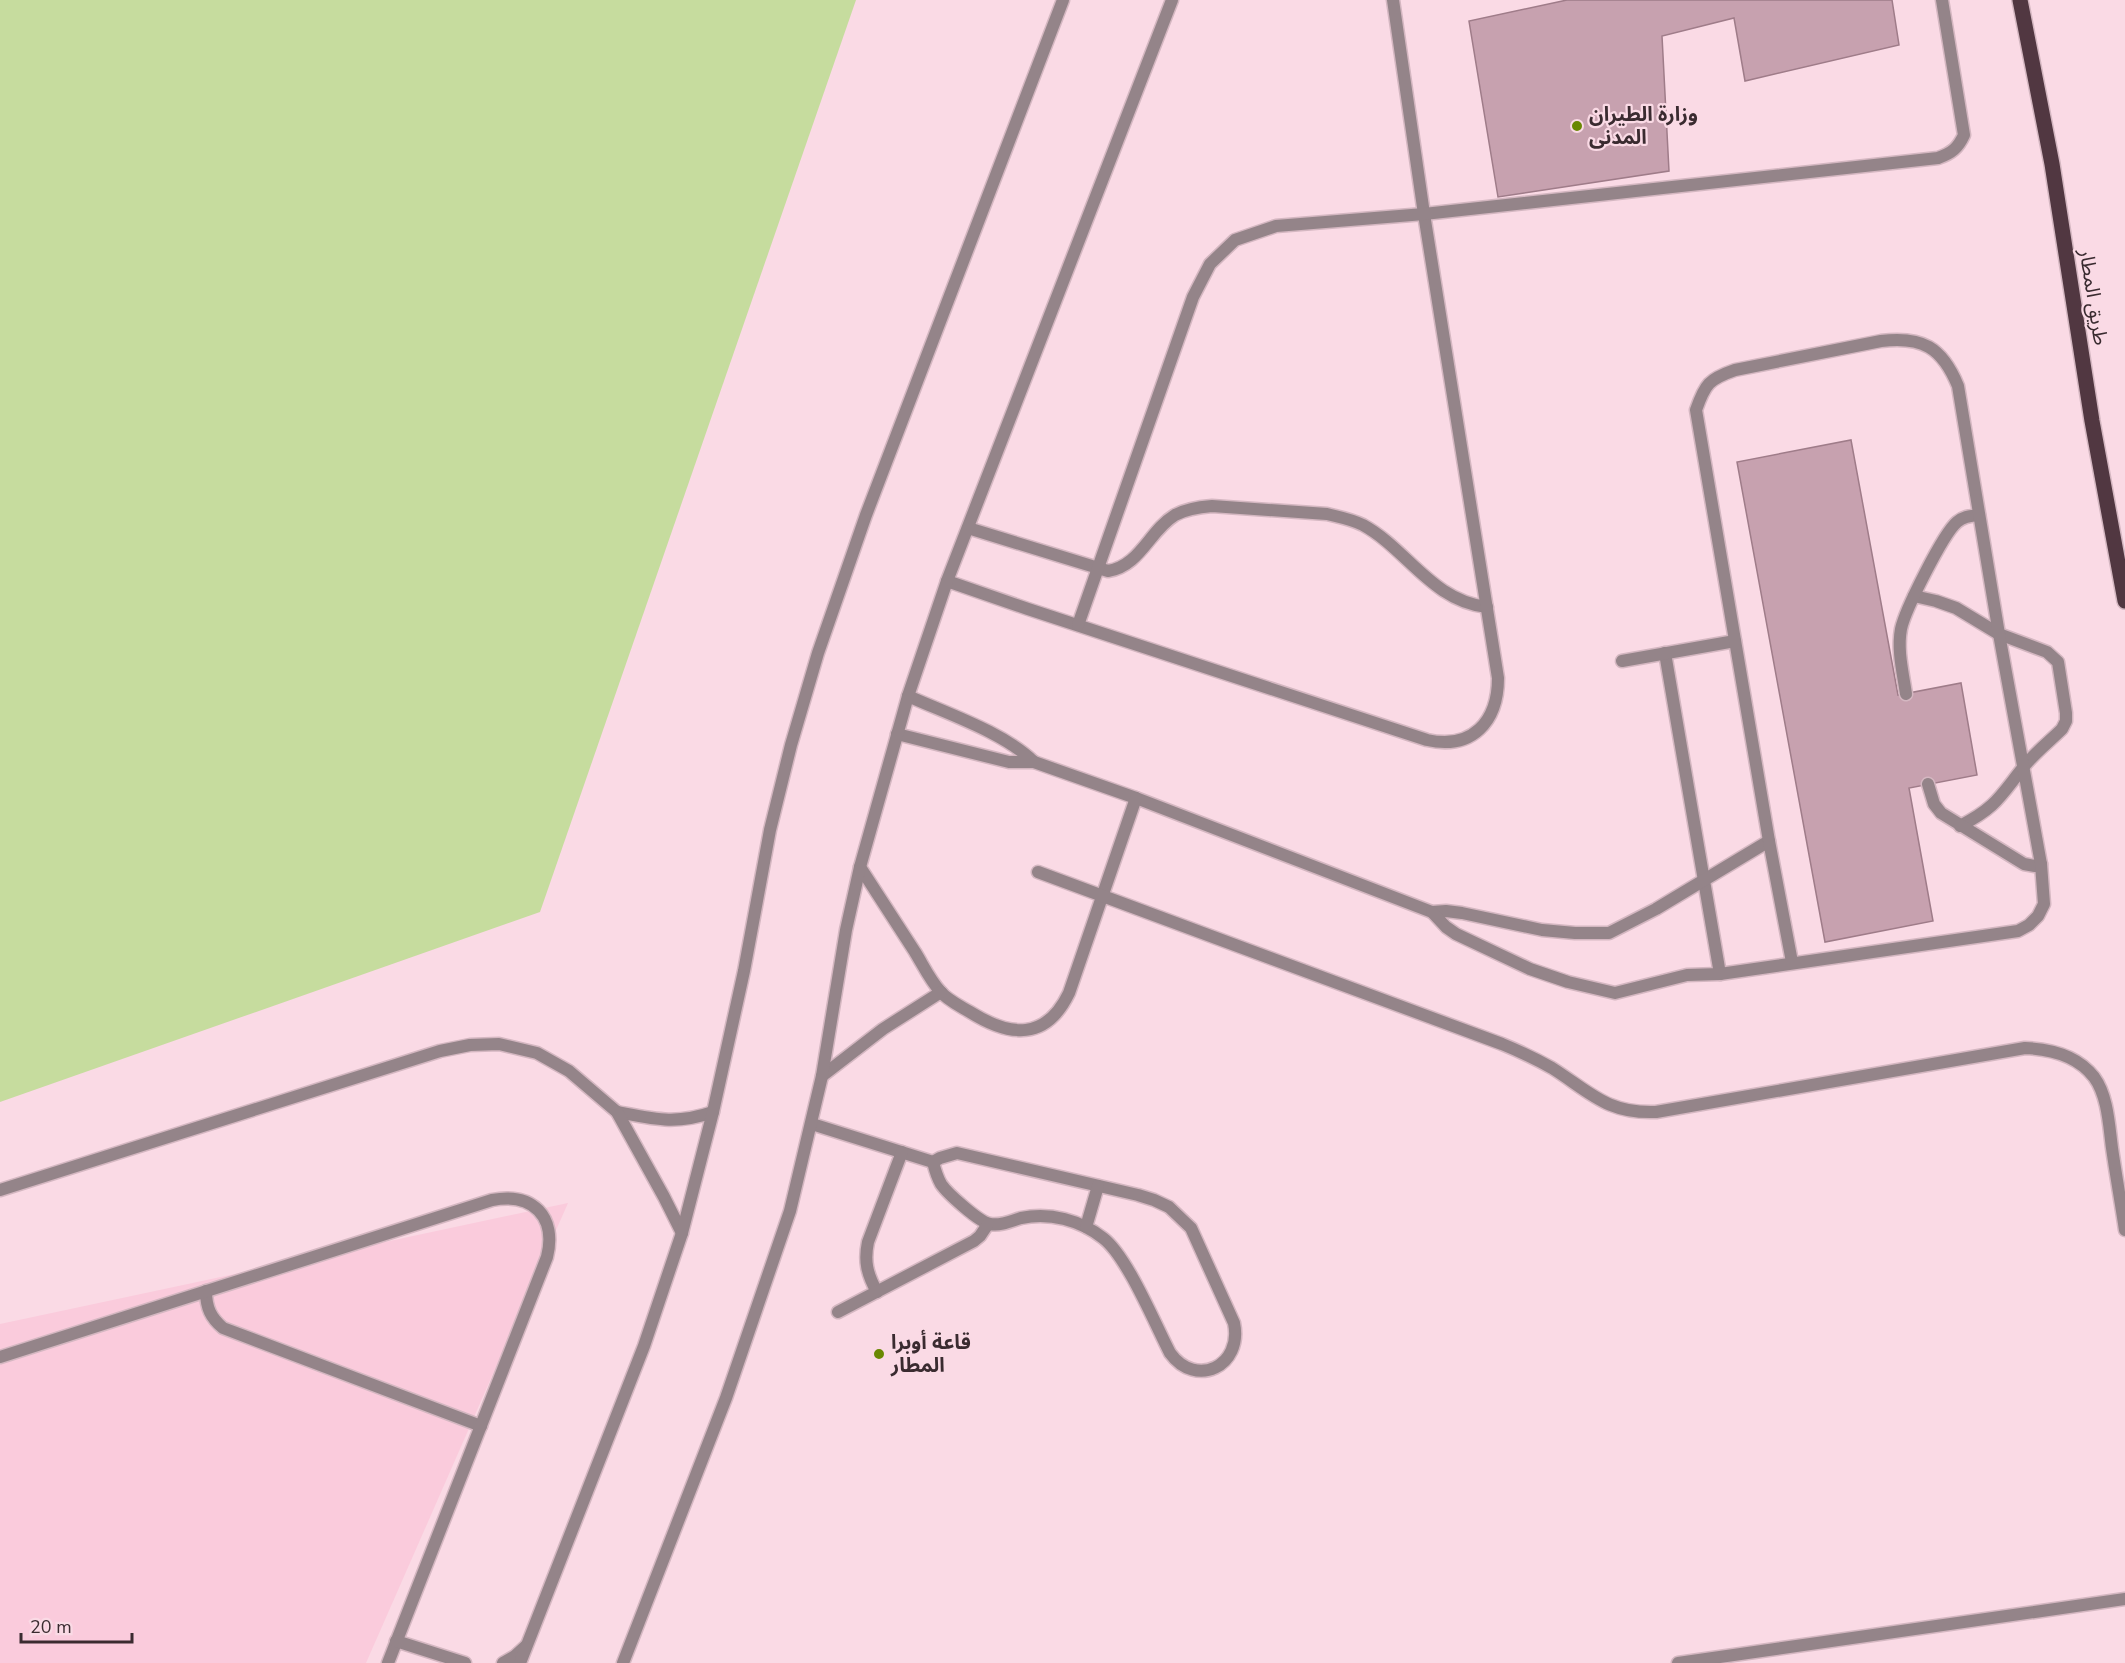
<svg xmlns="http://www.w3.org/2000/svg" width="2125" height="1663" viewBox="0 0 2125 1663" font-family="'Nunito Sans','Noto Sans Arabic',sans-serif">
<style>
.built{fill:#facbdc}
.green{fill:#c6dc9e}
.building{fill:#c7a1af;stroke:#9f7c89;stroke-width:1.5}
.lines{fill:none;stroke-linecap:round;stroke-linejoin:round}
.service-casing{stroke:#d4b7c1;stroke-width:15}
.tertiary-casing{stroke:#d4b7c1;stroke-width:15}
.primary-casing{stroke:#d4b7c1;stroke-width:18}
.service{stroke:#948489;stroke-width:12}
.tertiary{stroke:#948489;stroke-width:12}
.primary{stroke:#513741;stroke-width:15}
.poi-dot{fill:#698802;stroke:#fadae5;stroke-width:2}
.labels{text-anchor:middle;stroke-width:4.5;stroke-linejoin:round;paint-order:stroke}
.poi-label{font-size:20px;font-weight:bold;fill:#3a2b30;stroke:#fadae5;text-anchor:start}
.street-label{font-size:20px;fill:#3a2b30;stroke:#fadae5}
</style>
<rect width="100%" height="100%" fill="#fadae5"/>
<!-- built -->
<polygon class="built" points="568,1203 366,1663 0,1663 0,1324"/>
<!-- green -->
<polygon class="green" points="0,0 856,0 540,912 0,1102"/>
<!-- building -->
<g class="building">
<polygon points="1567,0 1892,0 1899,45 1745,81 1734,18 1662,36 1669,171 1498,197 1469,21"/>
<polygon points="1851,440 1898,695 1961,683 1977,775 1909,788 1933,921 1825,942 1737,462"/>
</g>
<g class="lines">
<defs>
<g id="service">
<path d="M968 528 1108 571C1140 566 1149 531 1175 515 1186 509 1199 507 1212 506L1327 514C1339 517 1351 519 1363 525 1407 549 1432 601 1487 607"/>
<path d="M947 581 1028 609 1427 740C1472 750 1498 722 1498 678L1424 214 1393 0"/>
<path d="M1914 596 1936 601 1956 608 1999 634 2047 652 2058 662 2066 713V721L2062 729C2049 742 2033 754 2022 769 1999 798 1995 808 1960 826"/>
<path d="M1078 625 1193 297 1210 264 1235 240 1276 226 1424 214 1938 158C1952 153 1958 148 1964 135L1942 0"/>
<polyline points="1665,653 1720,974"/>
<polyline points="1622,661 1735,641"/>
<path d="M1906 694C1903 673 1897 650 1901 629 1905 610 1943 534 1957 522 1964 516 1971 516 1979 515"/>
<path d="M908 696C948 714 1003 732 1034 762"/>
<polyline points="897,734 1009,762 1034,762 1136,798 1432,912 1446,911 1462,913 1542,930 1575,933 1609,933 1656,909 1769,841"/>
<polyline points="1928,784 1934,804 1941,813 2024,864 2035,866 2041,864"/>
<path d="M860 867C878 895 897 924 915 952 923 965 930 980 940 991 947 1000 960 1006 970 1012 1010 1037 1046 1041 1069 993L1136 798"/>
<path d="M1038 872 1502 1044C1519 1051 1536 1059 1552 1068 1590 1092 1607 1114 1656 1112L2025 1048C2051 1049 2077 1055 2094 1077 2108 1096 2109 1126 2112 1148 2116 1176 2121 1203 2125 1230"/>
<path d="M1432 912 1446 927 1456 934 1530 969 1568 982 1615 993 1687 975 1720 974 2018 931 2029 925 2038 916 2044 904 2041 864 1999 634 1958 386C1942 347 1922 336 1881 341L1735 370C1709 379 1705 384 1696 410L1769 841 1792 962"/>
<polyline points="822,1076 883,1029 941,992"/>
<path d="M617 1112C654 1119 676 1125 713 1112"/>
<polyline points="812,1124 933,1162"/>
<path d="M957 1153 1138 1195 1154 1200 1169 1207 1191 1228 1234 1323C1243 1366 1196 1389 1170 1353 1155 1324 1127 1256 1103 1238 1080 1220 1050 1212 1021 1218 1011 1221 1001 1226 990 1224 979 1222 947 1193 941 1184 937 1177 935 1170 933 1162L940 1158Z"/>
<polyline points="0,1190 440,1051 470,1045 499,1044 537,1053 569,1071 617,1112 664,1197 682,1233"/>
<polyline points="1086,1227 1098,1186"/>
<path d="M206 1291C206 1308 211 1318 223 1328L481 1426"/>
<path d="M877 1292C867 1274 864 1261 868 1242L902 1152"/>
<polyline points="838,1312 974,1241 980,1236 988,1224"/>
<path d="M0 1357 492 1200C533 1192 557 1217 547 1257L388 1663"/>
<polyline points="396,1641 465,1663"/>
<polyline points="503,1663 515,1656 526,1646"/>
<polyline points="1678,1663 2125,1599"/>
</g>
<g id="tertiary">
<polyline points="520,1663 644,1346 682,1233 713,1112 744,971 770,830 791,745 818,653 866,515 1063,0"/>
<polyline points="623,1663 726,1398 790,1211 822,1076 846,930 860,867 908,696 947,581 1172,0"/>
</g>
<polyline id="primary" points="2020,0 2052,164 2092,421 2125,601"/>
</defs>
<!-- service casing -->
<use href="#service" class="service-casing"/>
<!-- tertiary casing -->
<use href="#tertiary" class="tertiary-casing"/>
<!-- primary casing -->
<use href="#primary" class="primary-casing"/>
<!-- service -->
<use href="#service" class="service"/>
<!-- tertiary -->
<use href="#tertiary" class="tertiary"/>
<!-- primary -->
<use href="#primary" class="primary"/>
</g>
<!-- markers -->
<g class="poi-dot">
<circle cx="1577" cy="126" r="6"/>
<circle cx="879" cy="1354" r="6"/>
</g>
<g class="labels">
<!-- poi labels -->
<g class="poi-label">
<text x="1589" y="121">وزارة الطيران<tspan x="1589" dy="23">المدنى</tspan></text>
<text x="891" y="1349">قاعة أوبرا<tspan x="891" dy="23">المطار</tspan></text>
</g>
<!-- street labels -->
<g class="street-label">
<text transform="translate(2094 297) rotate(81)" y="7">طريق المطار</text>
</g>
</g>
<!-- scale -->
<path d="M21 1633v9h111v-9" fill="none" stroke="#3a2b30" stroke-width="3"/>
<text x="30" y="1633" font-size="18" fill="#3a2b30" stroke="#fadae5" stroke-width="4.5" paint-order="stroke">20 m</text>
</svg>
